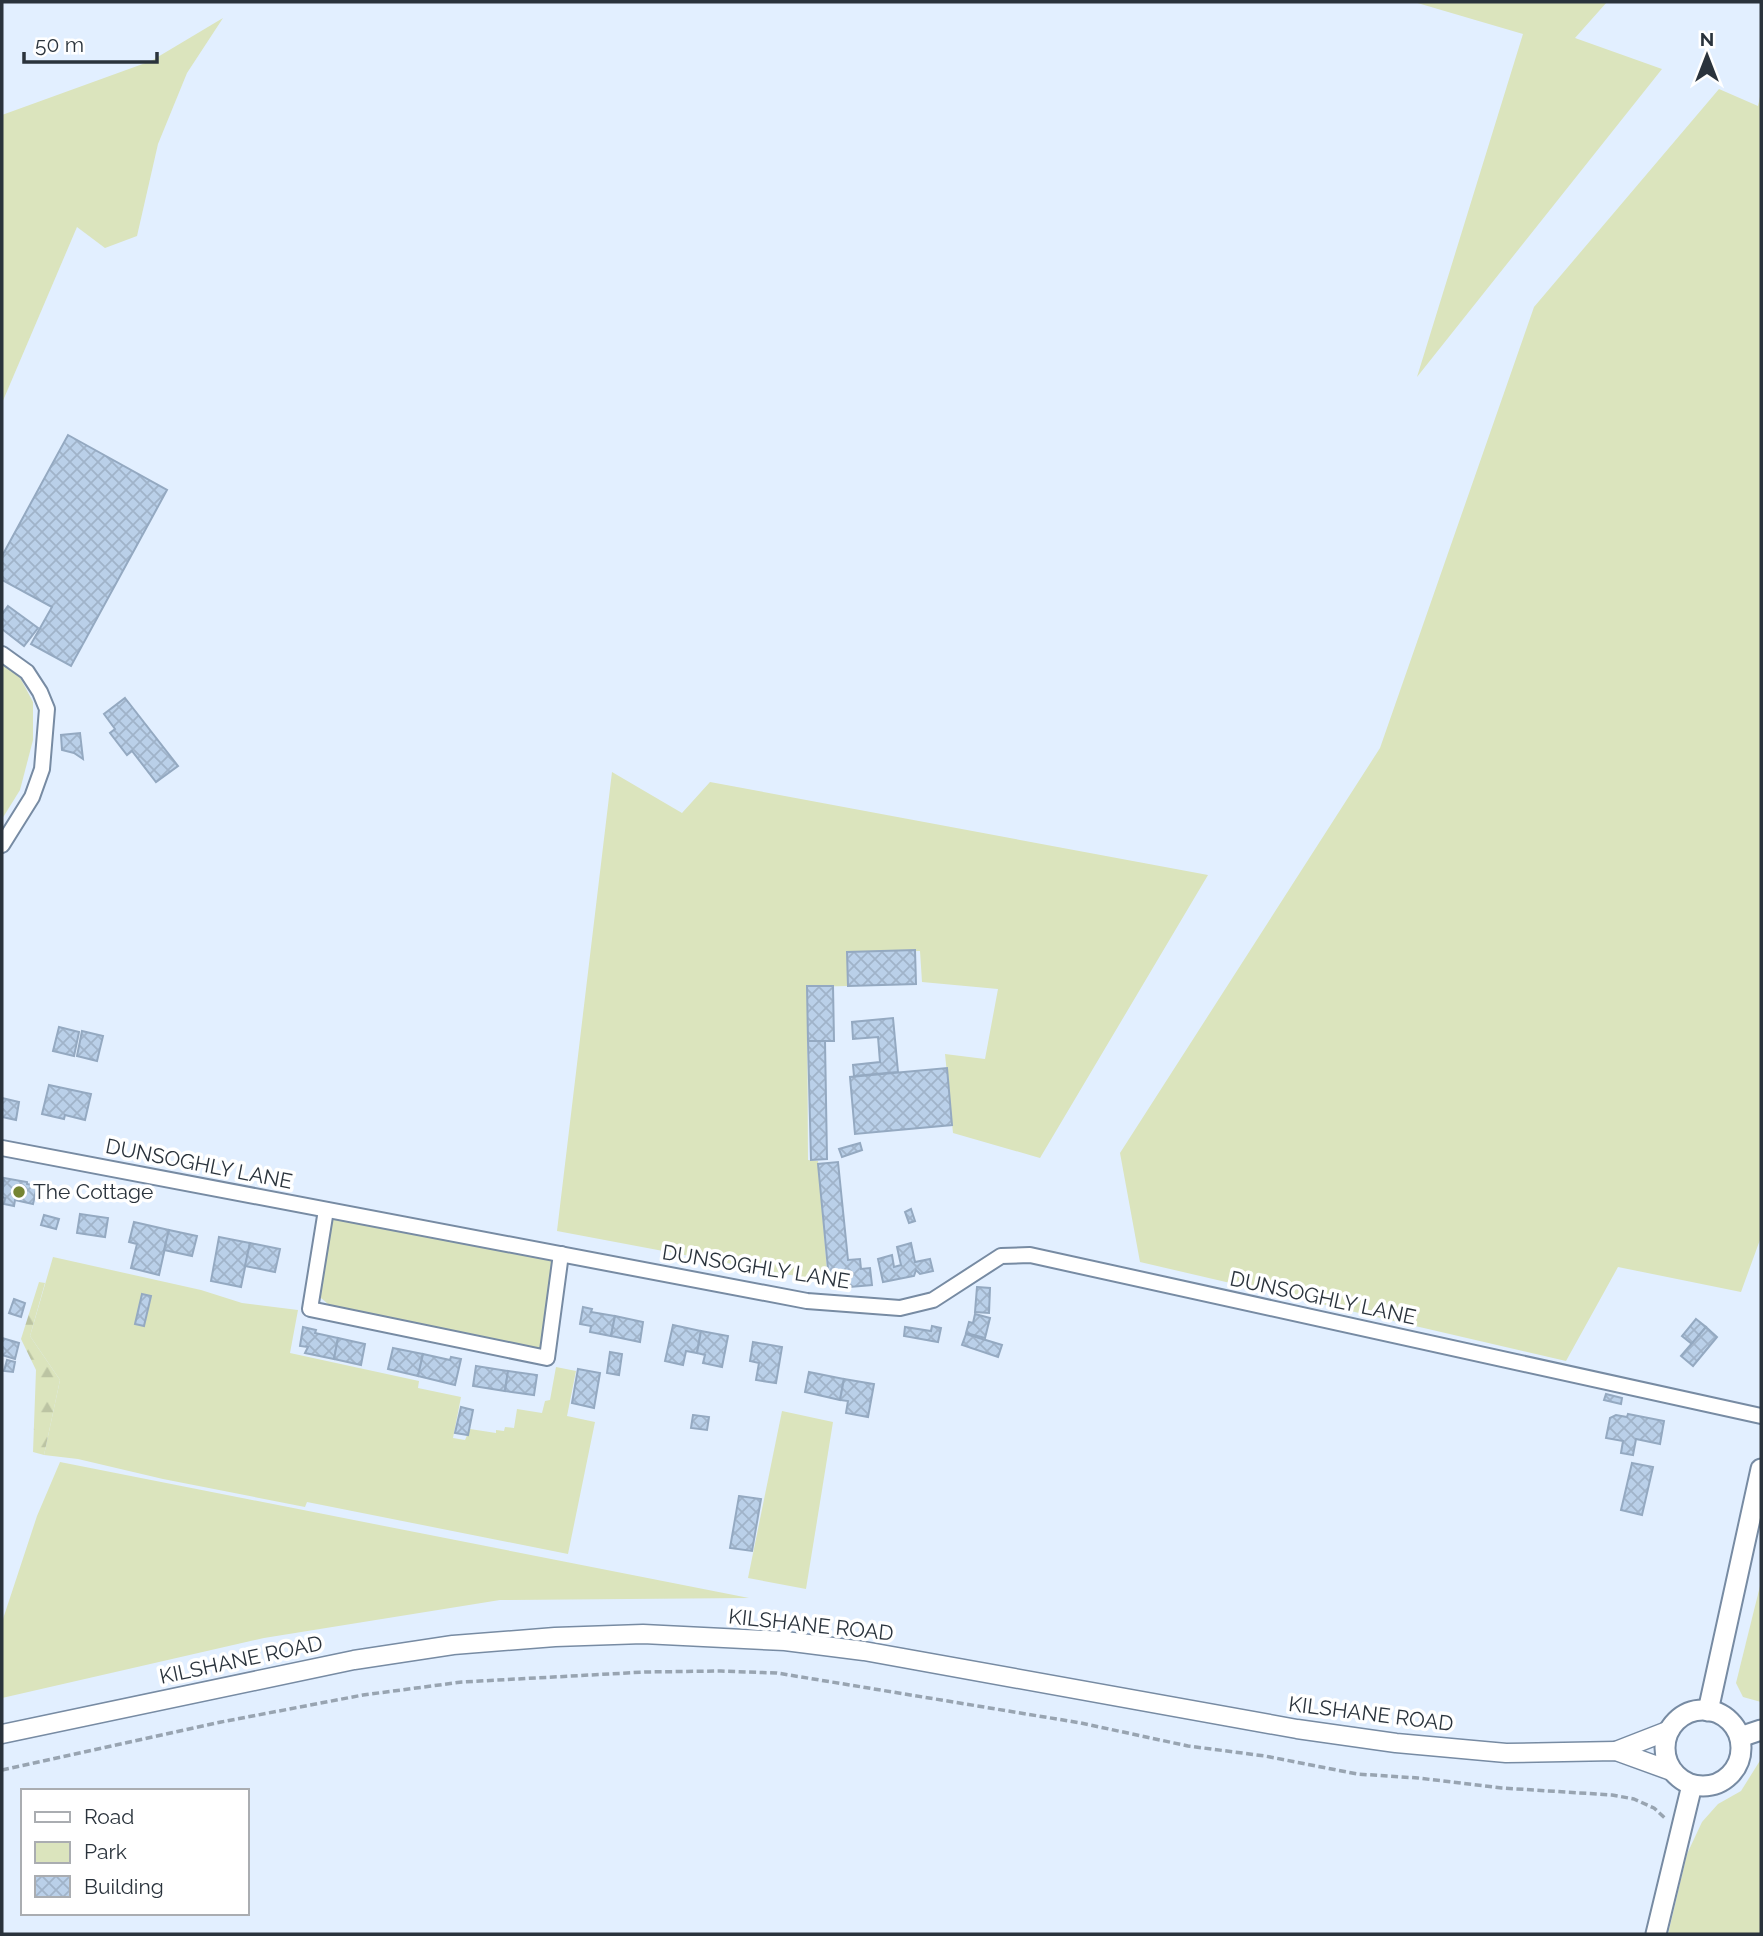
<svg xmlns="http://www.w3.org/2000/svg" width="1763" height="1936" viewBox="0 0 1763 1936" font-family="Raleway,sans-serif">
<style>
.green{fill:#dbe4bd}
.forest{fill:url(#forest-firs)}
.building{fill:url(#building-cross-hatch);stroke:#94a9c1;stroke-width:2}
.lines{fill:none;stroke-linecap:round;stroke-linejoin:round}
.minor-casing{stroke:#778ba3;stroke-width:18}
.tertiary-casing{stroke:#778ba3;stroke-width:21}
.secondary-casing{stroke:#778ba3;stroke-width:23}
.path{stroke:#98a4b1;stroke-width:3.5;stroke-dasharray:7 3.5;stroke-linecap:butt}
.minor{stroke:#fff;stroke-width:14}
.tertiary{stroke:#fff;stroke-width:18}
.secondary{stroke:#fff;stroke-width:19}
.poi-dot{fill:#758432;stroke:#fff;stroke-width:2.5}
.labels{text-anchor:middle;stroke-width:7;stroke-linejoin:round;paint-order:stroke}
.street-label{font-size:21px;fill:#2a333c;stroke:#fff}
.poi-label{font-size:21px;fill:#2a333c;stroke:#fff;text-anchor:start}
</style>
<defs>
<pattern id="forest-firs" width="22" height="20" patternUnits="userSpaceOnUse" patternTransform="scale(1.75)"><rect width="22" height="20" fill="#dbe4bd"/><path d="M5 1l3.5 6h-7zM16 11l3.5 6h-7z" fill="#bcc4a3"/></pattern>
<pattern id="building-cross-hatch" width="8" height="8" patternUnits="userSpaceOnUse" patternTransform="scale(1.75)"><rect width="8" height="8" fill="#bad0e9"/><path d="M0 0l8 8M0 8l8-8" fill="none" stroke="#a0b3c9"/></pattern>
</defs>
<rect width="100%" height="100%" fill="#e2efff"/>
<!-- green -->
<g class="green">
<polygon points="1414,2 1607,2 1575,38 1662,69 1417,377 1523,34"/>
<polygon points="223,18 187,73 158,144 137,236 105,248 77,227 2,403 2,115 151,61"/>
<polygon points="1719,89 1758,106 1761,92 1761,1237 1741,1292 1618,1267 1566,1361 1140,1262 1120,1153 1380,748 1534,307"/>
<polygon points="2,659 16,670 33,702 33,740 20,790 2,819"/>
<polygon points="612,772 682,813 710,782 1208,875 1040,1158 953,1133 945,1054 985,1059 998,989 922,982 920,951 847,952 848,986 807,987 808,1160 818,1161 828,1282 557,1231"/>
<polygon points="330,1216 555,1260 541,1349 335,1310 321,1298 318,1286"/>
<polygon points="53,1257 201,1290 242,1303 298,1310 290,1353 419,1381 418,1388 461,1397 453,1438 465,1440 470,1429 496,1433 496,1430 504,1431 505,1427 514,1428 517,1409 542,1413 545,1401 550,1400 556,1367 576,1371 567,1416 595,1422 568,1554 307,1502 305,1507 163,1479 78,1459 44,1455 60,1380 30,1336"/>
<polygon points="782,1411 833,1422 806,1589 748,1578"/>
<polygon points="60,1462 749,1598 500,1600 264,1638 2,1698 2,1622 37,1516"/>
<polygon points="1761,1582 1761,1702 1743,1697 1736,1683"/>
<polygon points="1761,1759 1761,1934 1668,1934 1687,1854 1702,1822 1718,1804 1741,1791"/>
</g>
<!-- forest -->
<polygon class="forest" points="39,1282 45,1283 30,1336 60,1380 44,1455 33,1452 36,1370 21,1339"/>
<!-- building -->
<g class="building">
<polygon points="68,435 167,490 71,666 31,644 52,607 2,580 2,556"/>
<polygon points="8,606 38,628 24,646 2,629 2,614"/>
<polygon points="125,698 178,766 156,782 132,751 127,755 110,733 115,729 104,714"/>
<polygon points="80,733 83,759 74,753 62,750 61,735"/>
<polygon points="915,950 916,984 848,986 847,952"/>
<polygon points="807,986 833,986 834,1041 808,1041"/>
<polygon points="893,1018 898,1072 854,1076 853,1065 880,1062 878,1037 853,1039 852,1022"/>
<polygon points="59,1027 79,1032 74,1056 53,1051"/>
<polygon points="82,1031 103,1036 97,1061 77,1056"/>
<polygon points="808,1041 825,1041 827,1159 811,1160"/>
<polygon points="947,1068 952,1125 855,1134 850,1077"/>
<polygon points="49,1085 91,1094 85,1120 65,1115 64,1119 42,1114"/>
<polygon points="2,1098 19,1102 16,1120 2,1117"/>
<polygon points="860,1143 862,1150 842,1157 839,1149"/>
<polygon points="838,1162 848,1260 860,1259 861,1269 870,1268 872,1285 850,1287 849,1278 829,1279 818,1164"/>
<polygon points="4,1178 27,1182 27,1184 37,1186 33,1204 15,1200 14,1206 4,1204 5,1198 2,1197"/>
<polygon points="911,1209 915,1221 909,1223 905,1212"/>
<polygon points="80,1214 108,1218 105,1237 77,1233"/>
<polygon points="44,1215 59,1219 56,1229 41,1225"/>
<polygon points="134,1222 169,1230 159,1275 131,1268 137,1244 129,1242"/>
<polygon points="169,1230 197,1236 192,1256 164,1250"/>
<polygon points="219,1237 250,1243 241,1287 211,1281"/>
<polygon points="250,1243 280,1249 275,1272 245,1266"/>
<polygon points="911,1243 915,1262 930,1259 933,1271 920,1274 916,1270 914,1276 883,1282 878,1259 892,1255 894,1267 901,1265 897,1247"/>
<polygon points="977,1287 990,1288 989,1313 975,1312"/>
<polygon points="142,1294 151,1296 144,1326 135,1324"/>
<polygon points="14,1299 25,1303 21,1317 9,1313"/>
<polygon points="583,1307 592,1309 591,1312 615,1316 611,1336 590,1332 591,1326 580,1324"/>
<polygon points="975,1314 990,1318 985,1338 966,1333 969,1322 973,1323"/>
<polygon points="615,1316 643,1322 640,1342 611,1336"/>
<polygon points="1696,1319 1706,1327 1692,1344 1682,1336"/>
<polygon points="673,1325 701,1331 697,1353 686,1351 683,1365 665,1361"/>
<polygon points="932,1326 941,1328 938,1342 904,1336 905,1327 931,1331"/>
<polygon points="303,1327 316,1330 315,1333 338,1338 334,1359 305,1353 308,1347 300,1346"/>
<polygon points="1706,1327 1717,1337 1693,1366 1681,1356"/>
<polygon points="701,1331 728,1336 722,1367 703,1363 705,1355 697,1353"/>
<polygon points="966,1334 1002,1345 998,1357 962,1345"/>
<polygon points="2,1338 19,1343 15,1359 2,1355"/>
<polygon points="338,1338 365,1344 361,1365 334,1359"/>
<polygon points="753,1342 782,1347 776,1383 756,1380 759,1363 750,1361"/>
<polygon points="393,1348 423,1354 418,1376 388,1369"/>
<polygon points="610,1352 622,1354 619,1375 607,1373"/>
<polygon points="423,1354 450,1360 451,1357 461,1359 455,1385 418,1376"/>
<polygon points="7,1360 15,1362 13,1372 4,1371"/>
<polygon points="476,1366 508,1371 505,1391 473,1386"/>
<polygon points="578,1369 600,1373 594,1408 572,1403"/>
<polygon points="508,1371 537,1375 534,1395 505,1391"/>
<polygon points="809,1372 844,1379 840,1400 805,1392"/>
<polygon points="844,1379 874,1384 868,1417 846,1413 848,1401 840,1400"/>
<polygon points="1606,1394 1622,1398 1621,1404 1604,1400"/>
<polygon points="461,1407 473,1410 468,1435 455,1433"/>
<polygon points="1628,1414 1664,1421 1660,1444 1636,1439 1633,1455 1621,1453 1623,1441 1606,1438 1610,1418 1616,1415 1627,1417"/>
<polygon points="693,1415 709,1417 707,1430 691,1428"/>
<polygon points="1632,1463 1653,1467 1642,1515 1621,1510"/>
<polygon points="739,1496 761,1499 752,1551 730,1548"/>
</g>
<g class="lines">
<defs>
<g id="minor">
<polyline points="2,654 27,672 40,692 47,709 42,769 32,797 2,845"/>
<polyline points="2,1148 807,1301 900,1308 933,1300 1001,1256 1030,1255 1761,1416"/>
<polyline points="326,1210 310,1309 547,1358 561,1254"/>
</g>
<g id="tertiary">
<polyline points="2,1734 354,1660 453,1645 555,1637 643,1634 785,1641 864,1651 1297,1729 1396,1743 1506,1753 1616,1751 1674,1772"/>
<polyline points="1616,1751 1670,1730"/>
</g>
<g id="secondary">
<circle cx="1703" cy="1748" r="38"/>
<polyline points="1708,1711 1761,1469"/>
<polyline points="1740,1737 1761,1730"/>
<polyline points="1656,1934 1692,1785"/>
</g>
</defs>
<!-- minor casing -->
<use href="#minor" class="minor-casing"/>
<!-- tertiary casing -->
<use href="#tertiary" class="tertiary-casing"/>
<!-- secondary casing -->
<use href="#secondary" class="secondary-casing"/>
<!-- path -->
<polyline class="path" points="2,1770 221,1722 363,1695 462,1682 645,1672 721,1671 777,1673 1081,1723 1188,1746 1265,1756 1357,1774 1418,1778 1502,1788 1612,1795 1634,1799 1654,1808 1666,1819"/>
<!-- minor -->
<use href="#minor" class="minor"/>
<!-- tertiary -->
<use href="#tertiary" class="tertiary"/>
<!-- secondary -->
<use href="#secondary" class="secondary"/>
</g>
<!-- markers -->
<circle class="poi-dot" cx="19" cy="1192" r="7"/>
<g class="labels">
<!-- street labels -->
<g class="street-label">
<text transform="translate(199 1164) rotate(11)" y="7">DUNSOGHLY LANE</text>
<text transform="translate(756 1267) rotate(9)" y="7">DUNSOGHLY LANE</text>
<text transform="translate(1323 1298) rotate(12)" y="7">DUNSOGHLY LANE</text>
<text transform="translate(811 1625) rotate(6)" y="7">KILSHANE ROAD</text>
<text transform="translate(241 1660) rotate(-12)" y="7">KILSHANE ROAD</text>
<text transform="translate(1371 1714) rotate(7)" y="7">KILSHANE ROAD</text>
</g>
<!-- poi labels -->
<g class="poi-label">
<text x="33" y="1199">The Cottage</text>
</g>
</g>
<!-- border -->
<rect width="1763" height="1936" fill="none" stroke="#2a333c" stroke-width="7"/>
<!-- legend -->
<rect x="21" y="1789" width="228" height="126" fill="#ffffff" stroke="#aaadb1" stroke-width="2"/>
<rect x="35" y="1812" width="35" height="10" fill="#ffffff" stroke="#aaadb1" stroke-width="2"/>
<text x="84" y="1824" font-size="21" fill="#2a333c">Road</text>
<rect x="35" y="1842" width="35" height="21" fill="#dbe4bd" stroke="#aaadb1" stroke-width="2"/>
<text x="84" y="1859" font-size="21" fill="#2a333c">Park</text>
<rect x="35" y="1876" width="35" height="21" fill="url(#building-cross-hatch)" stroke="#aaadb1" stroke-width="2"/>
<text x="84" y="1894" font-size="21" fill="#2a333c">Building</text>
<!-- north arrow -->
<g transform="translate(1707 56)" stroke="#ffffff" stroke-width="5" paint-order="stroke">
<path d="M0-5L12 26L0 18L-12 26Z" fill="#2a333c"/>
<text y="-10" font-size="19" font-weight="bold" text-anchor="middle" fill="#2a333c">N</text>
</g>
<!-- scale -->
<path d="M24 52v10h133v-10" fill="none" stroke="#2a333c" stroke-width="3.5"/>
<text x="35" y="52" font-size="21" fill="#2a333c" stroke="#ffffff" stroke-width="5" paint-order="stroke">50 m</text>
</svg>
